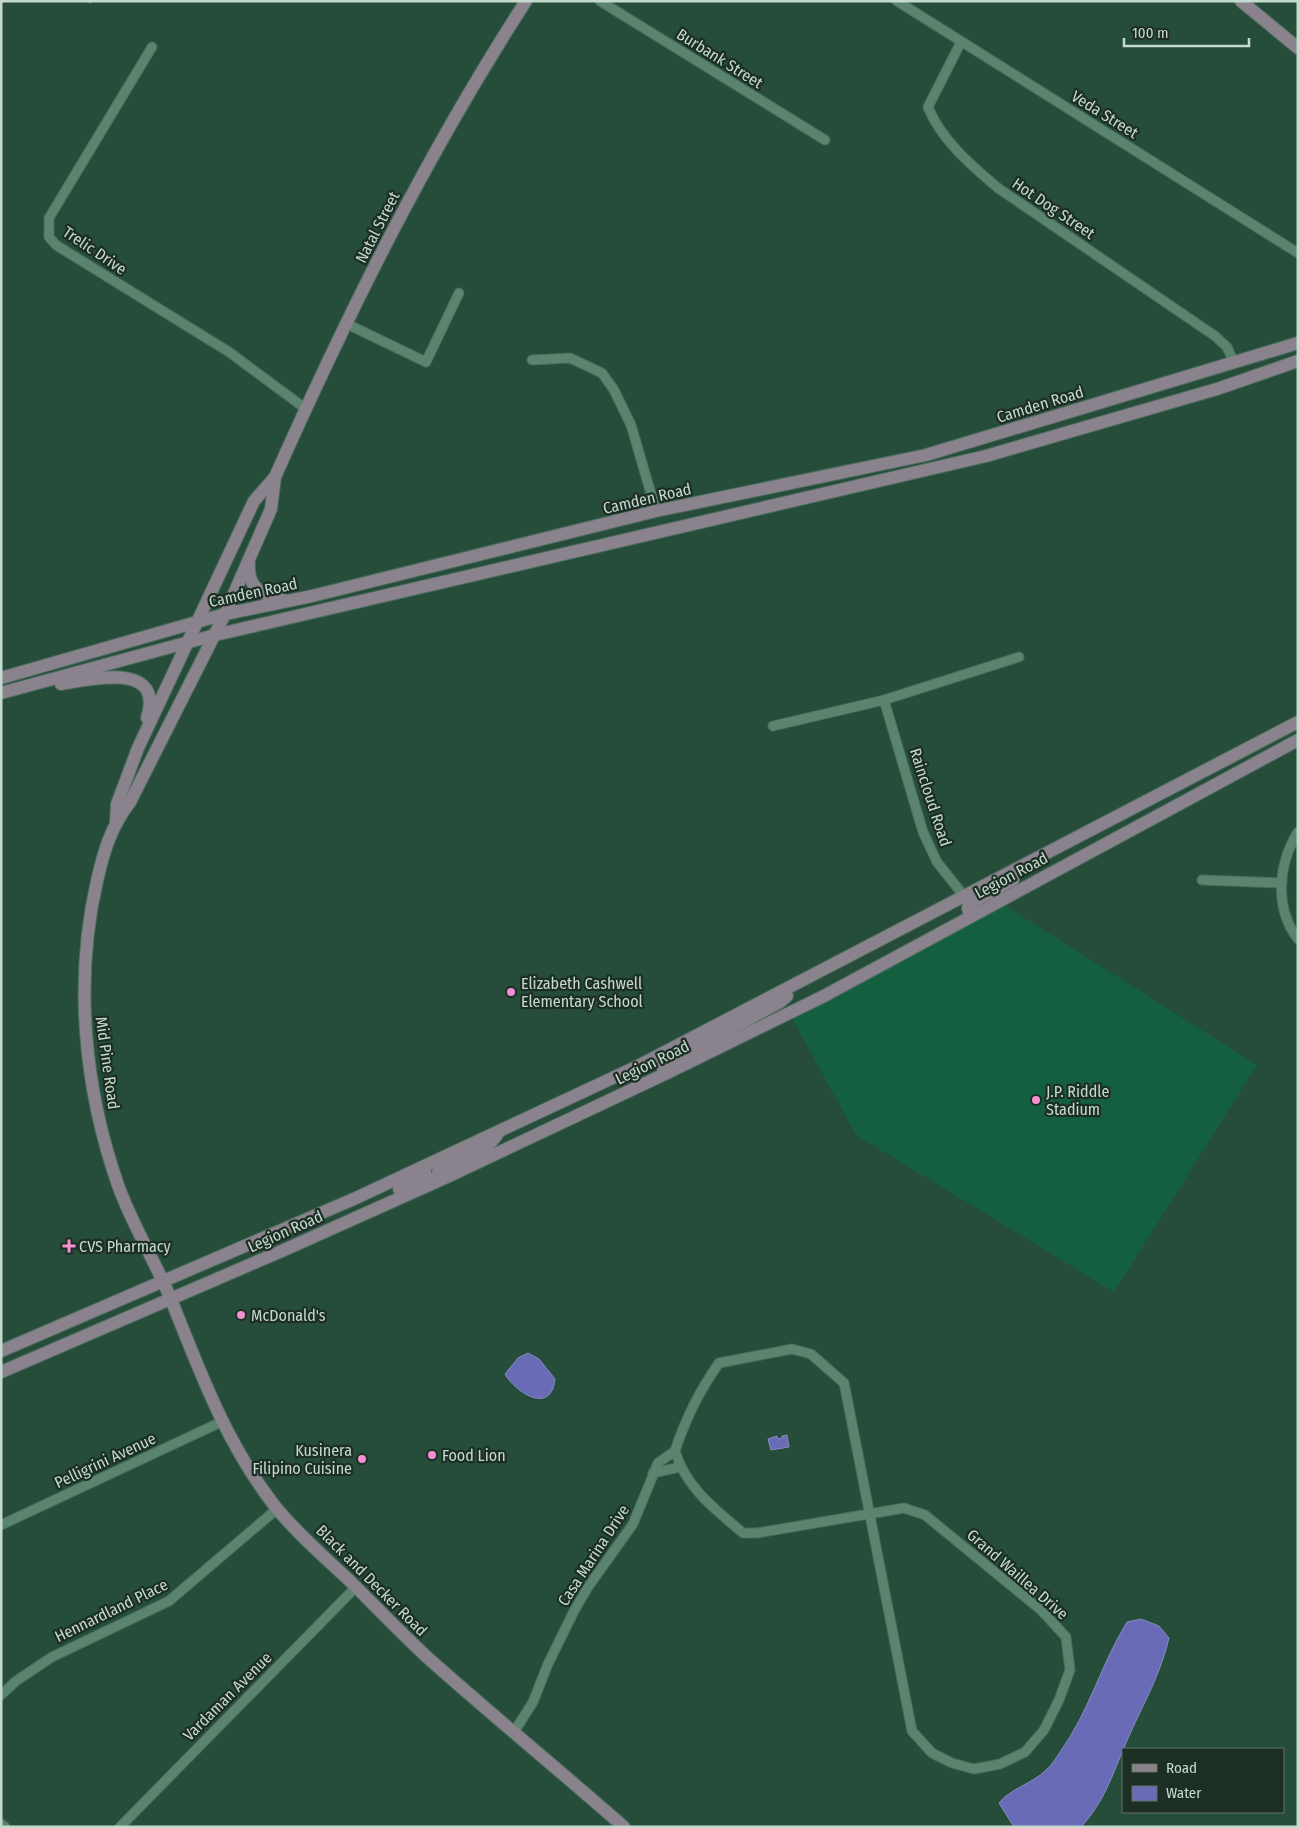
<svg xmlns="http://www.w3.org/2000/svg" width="1299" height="1828" viewBox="0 0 1299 1828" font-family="'Fira Sans Condensed',sans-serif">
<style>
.garden{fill:#155f41}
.water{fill:#6a6bb7;stroke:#858cbe}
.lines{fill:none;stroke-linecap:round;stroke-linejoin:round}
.stream{stroke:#858cbe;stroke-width:2.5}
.street-casing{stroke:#486b5c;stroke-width:11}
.secondary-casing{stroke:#486b5c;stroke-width:14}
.street{stroke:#5b846f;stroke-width:9}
.secondary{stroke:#8a828c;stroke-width:12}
.poi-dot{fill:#f591d2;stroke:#1d2e25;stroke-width:2}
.labels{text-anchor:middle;stroke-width:4.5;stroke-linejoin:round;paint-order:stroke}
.street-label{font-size:16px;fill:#c5dace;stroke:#1d2e25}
.poi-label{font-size:16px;fill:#c5dace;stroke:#1d2e25;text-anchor:start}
</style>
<rect width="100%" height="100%" fill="#254d3a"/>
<!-- garden -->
<polygon class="garden" points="1001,903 1257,1065 1114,1292 856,1135 792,1018"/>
<!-- water -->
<g class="water">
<path d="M528 1353 539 1359 555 1379C551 1416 515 1392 505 1374L518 1358Z"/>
<polygon points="787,1435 789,1447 771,1450 768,1439 777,1436 778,1439 782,1438 782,1436"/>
<path d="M1141 1619 1159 1626 1169 1638C1160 1678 1137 1715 1123 1750 1111 1779 1103 1803 1081 1827H1014L999 1803C1011 1788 1032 1784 1046 1770 1051 1766 1056 1758 1060 1752 1089 1712 1101 1664 1127 1622Z"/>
</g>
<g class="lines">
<!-- stream -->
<polyline class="stream" points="89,1 90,2"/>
<defs>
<g id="street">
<polyline points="600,1 825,140"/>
<polyline points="897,1 1298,253"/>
<path d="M961 42 928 107C941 140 972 166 998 188L1215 336 1227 347 1234 363"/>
<polyline points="152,47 49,218 49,237 56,245 229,352 306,409"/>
<polyline points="347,324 426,362 459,293"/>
<polyline points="532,360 570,358 602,373 614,390 631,425 656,511"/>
<polyline points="884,700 923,832 937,862 964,896"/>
<polyline points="773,726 884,700 1019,657"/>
<path d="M1298 832C1278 864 1274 908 1298 939"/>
<polyline points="1202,880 1282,883"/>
<path d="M675 1451C685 1420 700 1390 719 1363L792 1349 811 1354 844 1383 848 1403 912 1731 932 1753 952 1763 974 1769 1000 1764 1025 1752 1044 1730 1059 1700 1070 1670 1066 1637 1041 1610 925 1515 904 1508 757 1533H743C715 1509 686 1488 675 1451"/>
<polyline points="653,1473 680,1467"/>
<polyline points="1,1525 221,1422"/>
<polyline points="1,1695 16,1681 52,1657 169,1601 277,1509"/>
<polyline points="514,1732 533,1702 548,1664 574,1611 588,1587 633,1524 658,1463 675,1451"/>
<polyline points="1,1824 5,1827"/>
<polyline points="120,1827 356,1587"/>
</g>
<g id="secondary">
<path d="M526 1C428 152 348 313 275 477L271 509 225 614 130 802C111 827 104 850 97 881 74 980 84 1088 118 1185 132 1225 156 1262 172 1302 201 1374 226 1443 274 1505 297 1534 327 1559 353 1584 378 1609 402 1634 428 1658 492 1715 559 1770 624 1827"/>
<polyline points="1241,1 1298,48"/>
<path d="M249 564C247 588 263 596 284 600"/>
<polyline points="1,678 225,614 312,596 656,511 926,455 1298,343"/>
<path d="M61 684C91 679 165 661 147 718"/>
<polyline points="1,693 215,635 986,456 1217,389 1298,361"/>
<polyline points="116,821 117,804 138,748 254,501 275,477"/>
<polyline points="970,916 968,908 969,904 1013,880"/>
<polyline points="667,1073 663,1068 664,1065 780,1002 787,996"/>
<polyline points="435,1182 438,1172 488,1146 497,1135"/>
<polyline points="399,1189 425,1176 425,1166"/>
<polyline points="1,1351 356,1198 636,1067 1298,722"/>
<polyline points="1,1372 284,1250 449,1176 667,1073 824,996 1298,740"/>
</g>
</defs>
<!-- street casing -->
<use href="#street" class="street-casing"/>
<!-- secondary casing -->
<use href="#secondary" class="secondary-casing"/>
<!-- street -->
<use href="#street" class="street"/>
<!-- secondary -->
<use href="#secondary" class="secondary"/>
</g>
<!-- markers -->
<g class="poi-dot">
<circle cx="511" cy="992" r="5"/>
<circle cx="1036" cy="1100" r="5"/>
<path d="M66.5 1238.5h5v5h5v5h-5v5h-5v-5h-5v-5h5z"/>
<circle cx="241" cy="1315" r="5"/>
<circle cx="432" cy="1455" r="5"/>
<circle cx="362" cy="1459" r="5"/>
</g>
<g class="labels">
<!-- street labels -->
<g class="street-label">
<text transform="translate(720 58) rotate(32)" y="6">Burbank Street</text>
<text transform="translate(1105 114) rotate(32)" y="6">Veda Street</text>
<text transform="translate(1054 208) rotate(34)" y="6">Hot Dog Street</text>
<text transform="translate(377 227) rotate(-63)" y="6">Natal Street</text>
<text transform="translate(95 250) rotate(34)" y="6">Trelic Drive</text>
<text transform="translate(1040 404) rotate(-17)" y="6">Camden Road</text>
<text transform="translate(647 498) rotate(-13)" y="6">Camden Road</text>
<text transform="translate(253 592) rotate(-12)" y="6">Camden Road</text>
<text transform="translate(931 797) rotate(72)" y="6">Raincloud Road</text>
<text transform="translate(1011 875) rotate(-28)" y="6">Legion Road</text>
<text transform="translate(652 1062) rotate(-26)" y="6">Legion Road</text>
<text transform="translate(108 1063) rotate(82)" y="6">Mid Pine Road</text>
<text transform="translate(285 1231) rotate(-24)" y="6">Legion Road</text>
<text transform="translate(105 1460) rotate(-25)" y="6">Pelligrini Avenue</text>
<text transform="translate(593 1555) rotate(-57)" y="6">Casa Marina Drive</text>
<text transform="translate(1018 1574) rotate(41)" y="6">Grand Waillea Drive</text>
<text transform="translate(372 1580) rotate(45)" y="6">Black and Decker Road</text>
<text transform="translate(111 1610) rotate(-26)" y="6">Hennardland Place</text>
<text transform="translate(227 1696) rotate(-45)" y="6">Vardaman Avenue</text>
</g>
<!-- poi labels -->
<g class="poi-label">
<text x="521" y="989">Elizabeth Cashwell<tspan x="521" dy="18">Elementary School</tspan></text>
<text x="1046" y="1097">J.P. Riddle<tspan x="1046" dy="18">Stadium</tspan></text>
<text x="79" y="1252">CVS Pharmacy</text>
<text x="251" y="1321">McDonald's</text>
<text x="352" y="1456" text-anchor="end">Kusinera<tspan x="352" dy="18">Filipino Cuisine</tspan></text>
<text x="442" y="1461">Food Lion</text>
</g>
</g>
<!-- border -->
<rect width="1299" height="1828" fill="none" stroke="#c5dace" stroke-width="5"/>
<!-- legend -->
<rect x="1122" y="1748" width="162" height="65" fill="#1d2e25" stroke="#607369"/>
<rect x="1132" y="1764" width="25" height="8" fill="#8a828c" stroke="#607369"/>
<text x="1166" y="1773" font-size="15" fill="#c5dace">Road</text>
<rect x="1132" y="1786" width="25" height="15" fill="#6a6bb7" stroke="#607369"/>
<text x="1166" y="1798" font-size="15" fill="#c5dace">Water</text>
<!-- scale -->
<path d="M1124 38v8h125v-8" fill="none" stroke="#c5dace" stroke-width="2.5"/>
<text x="1132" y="38" font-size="15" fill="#c5dace" stroke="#1d2e25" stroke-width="4" paint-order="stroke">100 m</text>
</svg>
